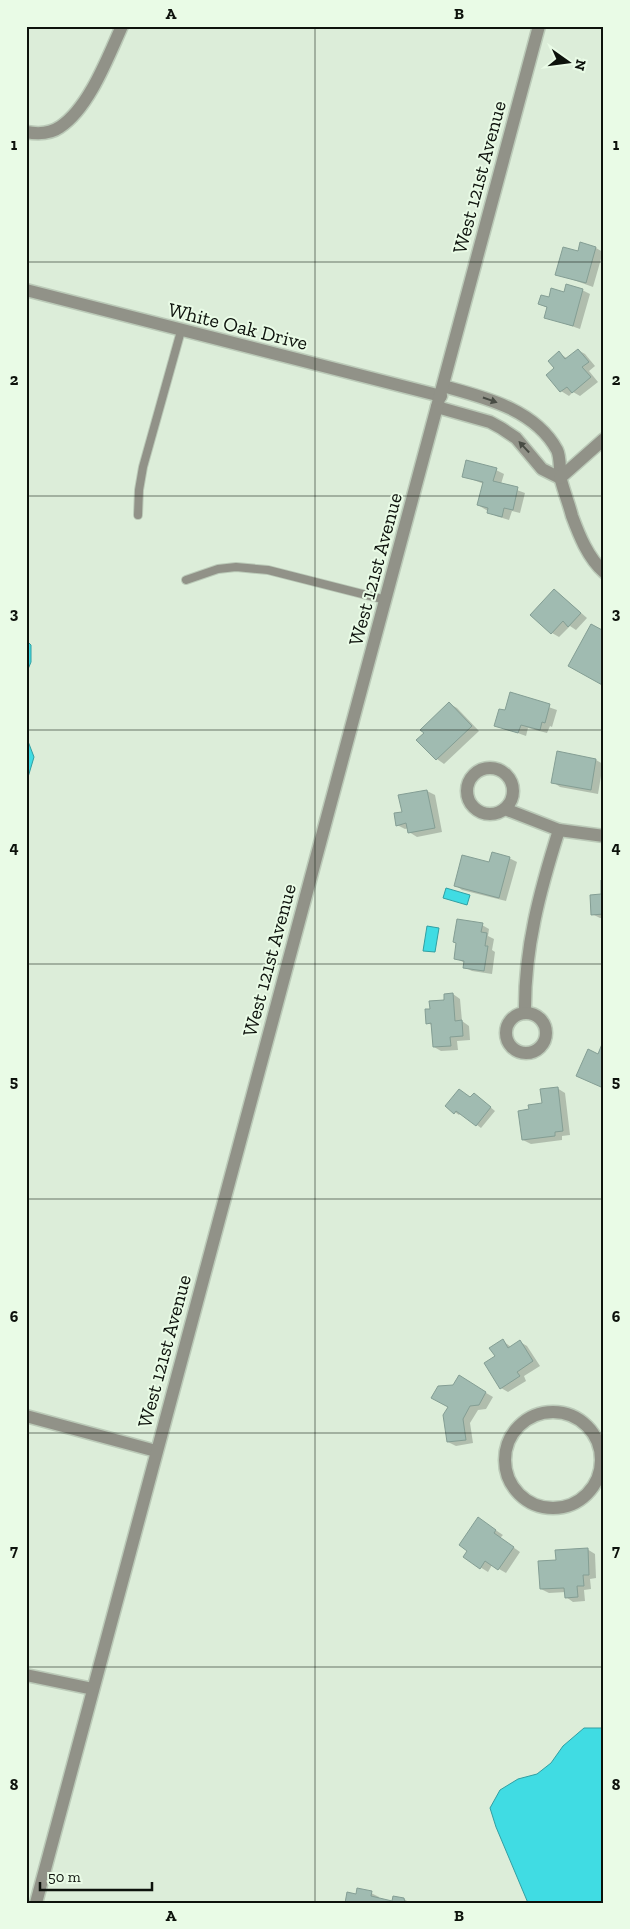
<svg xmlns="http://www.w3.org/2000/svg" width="630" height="1929" viewBox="0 0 630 1929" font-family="'Zilla Slab',serif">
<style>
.water{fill:#40dce3;stroke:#319fa2}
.shadow{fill:#0003}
.building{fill:#a0bbb1;stroke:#849e94}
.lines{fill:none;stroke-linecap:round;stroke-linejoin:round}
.service-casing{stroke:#bbcab8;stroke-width:10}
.minor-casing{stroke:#bbcab8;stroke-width:15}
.service{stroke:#919288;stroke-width:8}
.minor{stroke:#919288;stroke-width:12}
.oneway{fill:#484c44}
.grid{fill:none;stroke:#0d120c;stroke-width:1;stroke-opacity:0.55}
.labels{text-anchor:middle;stroke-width:4;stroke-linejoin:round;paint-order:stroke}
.street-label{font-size:20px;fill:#0d120c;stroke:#e9fbe6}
.neatline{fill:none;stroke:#0d120c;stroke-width:2}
.grid-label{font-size:16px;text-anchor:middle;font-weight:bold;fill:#0d120c}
</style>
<rect width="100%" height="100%" fill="#dcedd9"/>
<!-- water -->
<g class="water">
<polygon points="26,640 31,645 31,662 26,674"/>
<polygon points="26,736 34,757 26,784"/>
<polygon points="446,888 470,895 467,905 443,898"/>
<polygon points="427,926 439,928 435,952 423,951"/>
<polygon points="584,1728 604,1728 604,1903 528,1903 496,1827 490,1808 500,1790 518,1779 537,1774 551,1763 563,1746"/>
</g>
<!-- shadow -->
<g class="shadow">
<polygon points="596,248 603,252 593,287 557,274 579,253"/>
<polygon points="582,290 590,294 580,329 546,317 548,308 539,304 564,293"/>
<polygon points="578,350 585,354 595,366 589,371 598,382 580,396 573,392 569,396 561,391 548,375 556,368 559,353 568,359"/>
<polygon points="496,470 504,474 501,484 525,493 520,513 512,511 509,520 496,516 478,505 484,484 463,476"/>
<polygon points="555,590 587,618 576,630 570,626 559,637 552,633"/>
<polygon points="511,694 557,710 552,727 550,726 547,733 528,728 526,736 496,725 506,712"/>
<polygon points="450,704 457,708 479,731 444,764 437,759 418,740"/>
<polygon points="558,753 596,760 603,764 598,794 560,787 553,782"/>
<polygon points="427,791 435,795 442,832 417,837 409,832 409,828 405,829 397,825 403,813 400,796"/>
<polygon points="509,858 517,862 506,901 462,890 455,885 490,863"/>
<polygon points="604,881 604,918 600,918 592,914 602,896"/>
<polygon points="482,925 489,929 488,936 494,939 492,950 495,952 492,974 472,971 464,967 465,963 455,958"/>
<polygon points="453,994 460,999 462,1021 469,1026 470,1040 457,1041 458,1050 441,1051 434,1047 433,1026 428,1023 431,1010"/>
<polygon points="557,1088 565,1093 570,1135 562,1136 562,1140 531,1144 523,1140 530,1110 543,1104"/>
<polygon points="478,1097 495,1111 481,1128 461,1113 459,1115 446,1106"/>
<polygon points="503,1341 511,1347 520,1342 527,1346 540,1366 524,1376 526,1381 508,1392 501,1388 496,1356"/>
<polygon points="459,1377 493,1397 486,1409 478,1410 470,1423 473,1443 456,1446 448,1442 450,1407 454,1386"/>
<polygon points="485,1523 503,1535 500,1538 520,1552 506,1573 492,1565 488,1572 480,1567 469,1551"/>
<polygon points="587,1549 595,1554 596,1578 590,1579 591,1589 584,1590 585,1601 573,1602 566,1597 566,1592 549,1593 541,1589 557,1561"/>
<polygon points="371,1893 379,1897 378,1899 393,1903 404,1899 410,1903 346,1903 357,1895"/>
</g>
<!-- building -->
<g class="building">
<polygon points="580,242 596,247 586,283 555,275 563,247 578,251"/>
<polygon points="566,284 583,289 573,326 544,318 547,307 538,304 541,295 549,297 551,288 564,292"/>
<polygon points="578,349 589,362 582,367 591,377 572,393 567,387 560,392 546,375 554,368 548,361 559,351 565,359"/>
<polygon points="466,460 497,468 493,481 518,487 513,510 504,508 502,517 487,513 488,508 477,505 483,482 462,477"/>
<polygon points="554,589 581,613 568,627 563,621 551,634 530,615"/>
<polygon points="591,624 604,631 604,686 568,666"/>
<polygon points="510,692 550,704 545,723 542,722 540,730 521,725 518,733 494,726 499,709 505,710"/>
<polygon points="449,702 472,726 436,760 416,740 424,733 420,730"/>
<polygon points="557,751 596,759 591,790 551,783"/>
<polygon points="427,790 435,828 408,833 406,823 396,826 394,813 402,812 398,795"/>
<polygon points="492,852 510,857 499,898 454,886 462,855 489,862"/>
<polygon points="601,880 604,880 604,914 591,915 590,895 601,894"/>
<polygon points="457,919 483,923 481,932 487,933 485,946 488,946 484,971 463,968 464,961 454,959 456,943 453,942"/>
<polygon points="453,993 455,1021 462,1020 463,1036 450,1037 451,1046 433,1047 431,1023 426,1024 425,1009 430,1009 429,1001 444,1000 444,994"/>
<polygon points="604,1039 604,1082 601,1087 576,1076 588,1049 598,1054"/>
<polygon points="558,1087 563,1131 555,1132 555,1136 522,1140 518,1111 529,1109 528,1105 542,1103 540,1089"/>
<polygon points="459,1089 470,1097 474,1093 491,1107 476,1126 456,1111 454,1114 445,1106"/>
<polygon points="503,1339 508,1348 520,1340 533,1361 517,1372 520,1376 500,1389 484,1363 495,1356 489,1348"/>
<polygon points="459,1375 486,1392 479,1405 470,1406 463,1419 466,1440 447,1442 443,1415 448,1407 431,1398 438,1386 453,1385"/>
<polygon points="478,1517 496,1530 494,1533 514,1547 498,1570 485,1561 480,1569 463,1557 467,1551 459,1545"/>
<polygon points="588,1548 589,1575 583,1575 584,1586 577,1586 578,1597 565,1598 564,1588 540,1589 538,1561 556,1560 555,1550"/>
<polygon points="357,1888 372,1891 371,1896 392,1901 393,1896 404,1898 405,1903 345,1903 347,1892 356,1894"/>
</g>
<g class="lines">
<defs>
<g id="service">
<polyline points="138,515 139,490 143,467 181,331"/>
<polyline points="186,580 218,569 236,567 268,570 386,600"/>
</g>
<g id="minor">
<path d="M26 132C37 134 50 134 60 127 89 108 108 57 122 26"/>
<polyline points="26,290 441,396"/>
<path d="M443 386C483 397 535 409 557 450 561 458 559 471 561 480 564 492 569 504 572 516 579 535 588 558 604 572"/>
<polyline points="437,407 490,422 501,428 516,438 542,469 560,478"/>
<polyline points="560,478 604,439"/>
<circle cx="490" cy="791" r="23"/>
<polyline points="505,809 559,830 604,836"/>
<path d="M525 1013C524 949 540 890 559 830"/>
<circle cx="526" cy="1033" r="20"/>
<circle cx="553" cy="1460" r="48"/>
<polyline points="26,1416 156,1451"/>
<polyline points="26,1675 93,1689"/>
<polyline points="36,1903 539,26"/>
</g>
</defs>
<!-- service casing -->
<use href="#service" class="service-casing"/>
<!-- minor casing -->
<use href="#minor" class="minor-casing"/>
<!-- service -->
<use href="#service" class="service"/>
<!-- minor -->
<use href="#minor" class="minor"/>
</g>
<!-- one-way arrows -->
<defs><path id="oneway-solid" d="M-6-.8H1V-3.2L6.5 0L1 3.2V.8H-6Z" transform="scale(1.25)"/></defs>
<g class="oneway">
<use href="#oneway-solid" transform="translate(490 400) rotate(19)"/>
<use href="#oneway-solid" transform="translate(524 447) rotate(-133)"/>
</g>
<!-- grid -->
<path class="grid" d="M315 26V1903M26 262H604M26 496H604M26 730H604M26 964H604M26 1199H604M26 1433H604M26 1667H604"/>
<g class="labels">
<!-- street labels -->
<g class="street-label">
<text transform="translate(479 177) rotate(-75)" y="7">West 121st Avenue</text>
<text transform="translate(238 326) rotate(14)" y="7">White Oak Drive</text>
<text transform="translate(375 569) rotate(-75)" y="7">West 121st Avenue</text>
<text transform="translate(269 960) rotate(-75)" y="7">West 121st Avenue</text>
<text transform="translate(164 1351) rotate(-75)" y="7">West 121st Avenue</text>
</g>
</g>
<!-- border -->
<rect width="630" height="1929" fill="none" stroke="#e9fbe6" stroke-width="55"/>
<!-- north arrow -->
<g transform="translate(568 62) rotate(104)" stroke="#e9fbe6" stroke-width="4" paint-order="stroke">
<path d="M0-4L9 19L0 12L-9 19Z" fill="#0d120c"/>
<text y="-8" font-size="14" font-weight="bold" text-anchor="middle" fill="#0d120c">N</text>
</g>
<!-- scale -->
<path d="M40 1882v8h112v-8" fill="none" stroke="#0d120c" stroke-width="2.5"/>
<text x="48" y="1882" font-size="15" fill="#0d120c" stroke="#e9fbe6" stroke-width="4" paint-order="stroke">50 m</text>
<rect x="28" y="28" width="574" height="1874" class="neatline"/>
<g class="grid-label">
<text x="171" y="19">A</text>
<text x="459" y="19">B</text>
<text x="14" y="150">1</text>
<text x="616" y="150">1</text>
<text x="14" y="385">2</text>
<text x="616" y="385">2</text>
<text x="14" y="619">3</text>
<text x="616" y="619">3</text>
<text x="14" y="853">4</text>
<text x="616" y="853">4</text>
<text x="14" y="1087">5</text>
<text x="616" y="1087">5</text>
<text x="14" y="1322">6</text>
<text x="616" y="1322">6</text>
<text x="14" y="1556">7</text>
<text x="616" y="1556">7</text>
<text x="14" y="1790">8</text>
<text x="616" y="1790">8</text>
<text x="171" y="1921">A</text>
<text x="459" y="1921">B</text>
</g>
</svg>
